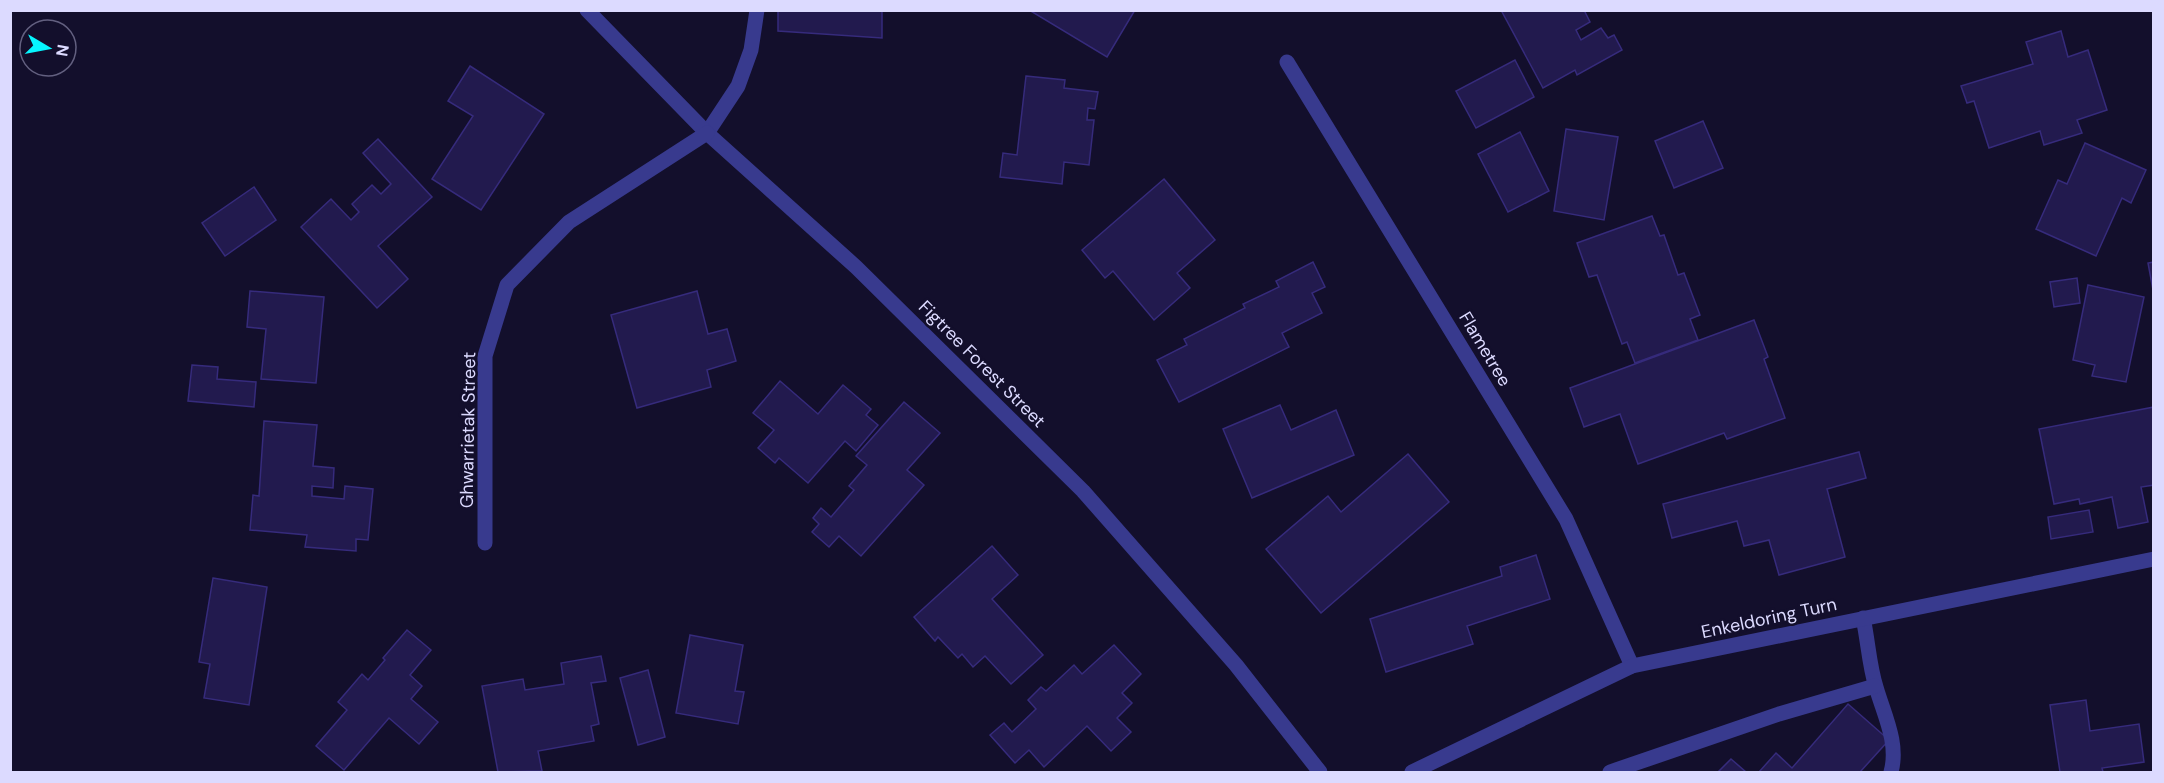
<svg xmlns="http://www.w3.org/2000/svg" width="2164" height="783" viewBox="0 0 2164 783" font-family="'DM Sans',sans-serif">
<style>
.building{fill:#221a4e;stroke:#362b7c;stroke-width:1.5}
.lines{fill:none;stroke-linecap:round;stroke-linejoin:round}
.service{stroke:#383a8e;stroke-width:15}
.minor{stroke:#383a8e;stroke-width:15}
.labels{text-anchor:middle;stroke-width:5;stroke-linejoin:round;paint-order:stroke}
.street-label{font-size:18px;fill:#dcdaff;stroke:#130f2c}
</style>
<rect width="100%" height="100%" fill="#130f2c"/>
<!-- building -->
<g class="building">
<polygon points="778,10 882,10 882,38 778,31"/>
<polygon points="1029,10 1135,10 1107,57"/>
<polygon points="1501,10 1584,10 1590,22 1576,30 1581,40 1601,28 1608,38 1614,35 1622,50 1577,75 1575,70 1543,88"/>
<polygon points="2061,31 2068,57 2088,50 2107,110 2077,120 2082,133 2044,145 2040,131 1989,148 1974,101 1967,103 1961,86 2033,64 2026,42"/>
<polygon points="1515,60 1534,97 1476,128 1456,91"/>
<polygon points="470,66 544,114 481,210 432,179 473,116 448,101"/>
<polygon points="1026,76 1065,80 1064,88 1098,92 1095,109 1088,108 1087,120 1094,120 1089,165 1064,162 1062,184 1000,177 1003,153 1017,155"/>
<polygon points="1703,121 1723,168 1674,188 1655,141"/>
<polygon points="1566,129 1618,137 1604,220 1554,211"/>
<polygon points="1520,132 1549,191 1508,212 1478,154"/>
<polygon points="378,139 432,197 378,246 408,279 377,308 301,227 331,199 351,220 359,212 352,204 372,185 381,194 391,184 363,153"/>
<polygon points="2085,143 2146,170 2131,203 2122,198 2096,256 2036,229 2058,180 2067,184"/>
<polygon points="1164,179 1215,240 1177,273 1190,288 1154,320 1113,271 1105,278 1082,250"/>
<polygon points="254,187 276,220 225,256 202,223"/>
<polygon points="1652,216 1660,236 1664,235 1678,275 1684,273 1700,315 1690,319 1698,340 1635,363 1627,342 1622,344 1597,275 1589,277 1577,243"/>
<polygon points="1313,262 1325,287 1312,293 1322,313 1282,333 1289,347 1179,402 1157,360 1187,345 1184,339 1245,308 1243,304 1279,287 1276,281"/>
<polygon points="2154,262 2154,290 2153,290 2148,263"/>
<polygon points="2077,278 2080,303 2054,307 2050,282"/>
<polygon points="2088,285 2144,297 2126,382 2092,376 2095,365 2073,360"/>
<polygon points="250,291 324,297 316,383 261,379 266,329 247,327"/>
<polygon points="697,291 708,334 727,329 736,361 707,370 711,387 637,408 611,315"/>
<polygon points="1754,320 1768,357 1764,359 1785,418 1727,439 1724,433 1638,464 1620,414 1584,427 1570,388"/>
<polygon points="192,365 218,367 217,379 256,382 254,407 188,401"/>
<polygon points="780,381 818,414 843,385 871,409 866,415 878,425 856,451 845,441 808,483 779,458 775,463 758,448 774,430 753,413"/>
<polygon points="904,402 940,433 907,470 924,485 861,556 839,536 829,547 812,532 819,524 813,518 821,508 831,517 854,490 849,486 867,465 856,456"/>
<polygon points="1280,405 1291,430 1336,410 1354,455 1252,498 1223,429"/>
<polygon points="2154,407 2154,485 2141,487 2148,522 2118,528 2112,497 2080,504 2079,499 2054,504 2039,429"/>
<polygon points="264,421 317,425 313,466 334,468 333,488 312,486 312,496 344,499 345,486 373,489 368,540 356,539 356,551 305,547 307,535 250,530 253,495 259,496"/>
<polygon points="1859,452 1866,478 1827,489 1845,557 1779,575 1769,540 1744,546 1737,521 1672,538 1663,504"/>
<polygon points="1408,454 1449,502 1321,613 1266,549 1328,496 1341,512"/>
<polygon points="2089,510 2093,532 2051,539 2048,517"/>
<polygon points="992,546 1018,575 992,599 1043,655 1011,684 985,656 973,667 962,654 958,658 938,637 935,641 914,617"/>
<polygon points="1536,555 1550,599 1467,626 1473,644 1386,672 1370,619 1502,576 1500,567"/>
<polygon points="213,578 267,587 249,705 204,698 210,664 199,662"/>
<polygon points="407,630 431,650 410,675 422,686 411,699 438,722 419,744 389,718 344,770 316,746 347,710 338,702 362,674 368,680 385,660 383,658"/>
<polygon points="690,635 743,645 735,691 744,692 738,724 676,713"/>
<polygon points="1114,645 1141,674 1122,693 1132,703 1117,718 1131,732 1111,751 1087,726 1044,767 1029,750 1015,763 990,735 1004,723 1012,732 1036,709 1028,700 1041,687 1046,691 1074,665 1082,674"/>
<polygon points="601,656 606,681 591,683 599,724 591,726 594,741 538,751 542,771 498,772 482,686 523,679 525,690 564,684 561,663"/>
<polygon points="648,670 665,737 638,745 620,678"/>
<polygon points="2086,700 2090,731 2139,724 2144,762 2102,768 2103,772 2060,772 2050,705"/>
<polygon points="1848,704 1889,740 1860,772 1759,772 1776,753 1792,768"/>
<polygon points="1731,759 1746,772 1718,772"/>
</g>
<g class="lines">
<!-- service -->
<polyline class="service" points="707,133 738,86 751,50 757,10"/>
<!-- minor -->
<g class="minor">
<polyline points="587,10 707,133 856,267 1083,491 1236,665 1320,772"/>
<polyline points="1287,62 1566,519 1632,666"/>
<polyline points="485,543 485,356 507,285 569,222 707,133"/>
<path d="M1863 618C1868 640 1869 665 1876 687 1884 715 1899 743 1891 772"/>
<polyline points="1412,772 1632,666 2154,559"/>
<polyline points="1610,772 1779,714 1875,686"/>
</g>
</g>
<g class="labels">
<!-- street labels -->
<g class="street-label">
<text transform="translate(1485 349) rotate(59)" y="6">Flametree</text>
<text transform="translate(982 364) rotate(45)" y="6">Figtree Forest Street</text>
<text transform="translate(468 430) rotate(-89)" y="6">Ghwarrietak Street</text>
<text transform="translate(1769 618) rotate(-12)" y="6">Enkeldoring Turn</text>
</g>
</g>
<!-- border -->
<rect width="2164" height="783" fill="none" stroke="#dcdaff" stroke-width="24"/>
<!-- north arrow -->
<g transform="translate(48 48) rotate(100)"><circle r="28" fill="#130f2c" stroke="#636080" stroke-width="1.5"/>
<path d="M0-4.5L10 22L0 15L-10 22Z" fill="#06f6ff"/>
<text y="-9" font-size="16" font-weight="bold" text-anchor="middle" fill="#dcdaff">N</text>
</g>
</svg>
